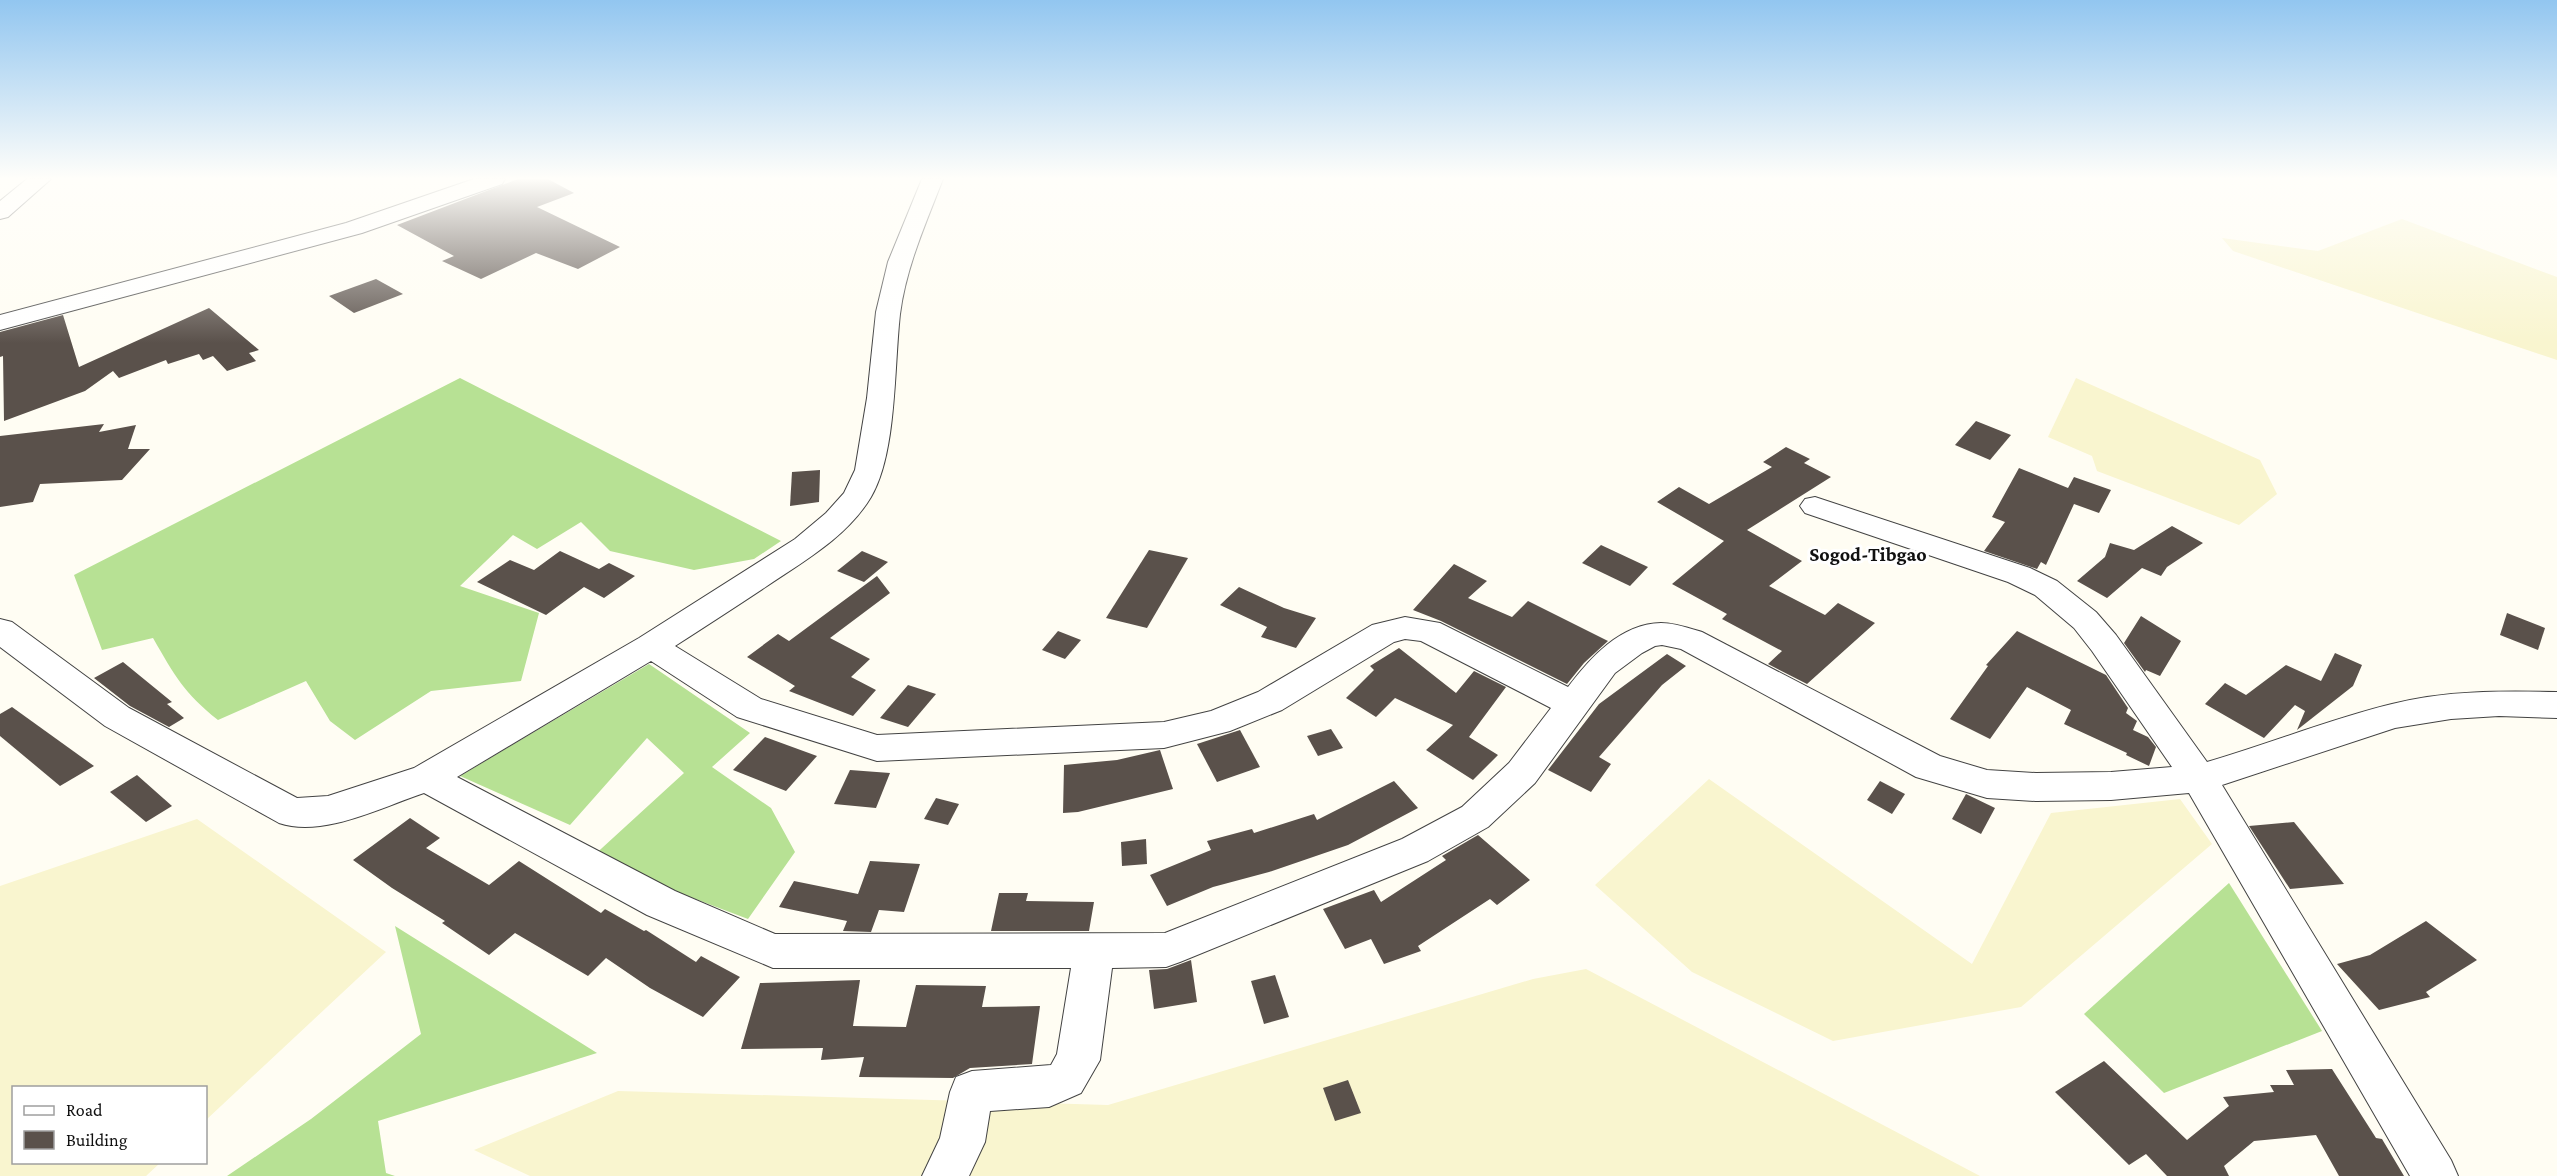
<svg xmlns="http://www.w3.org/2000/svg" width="2557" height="1176" viewBox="0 0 2557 1176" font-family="'Crimson Pro',serif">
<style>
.farmland{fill:#f9f5cf}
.forest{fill:#b7e194}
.building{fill:#5a514b}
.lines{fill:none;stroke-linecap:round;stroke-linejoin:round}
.minor-casing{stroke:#434343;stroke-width:2}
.minor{fill:#fff;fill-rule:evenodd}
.labels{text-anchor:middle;stroke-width:6;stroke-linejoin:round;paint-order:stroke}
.quarter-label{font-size:20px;font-weight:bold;fill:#101010;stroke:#fff}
</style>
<rect width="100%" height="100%" fill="#fffdf3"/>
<!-- farmland -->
<g class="farmland">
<polygon points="2402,219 2557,277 2557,360 2233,251 2222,238 2318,251"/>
<polygon points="2076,378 2260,460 2277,494 2239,525 2097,471 2092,456 2048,437"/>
<polygon points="1709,779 1972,964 2051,813 2180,799 2212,844 2021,1007 1833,1041 1692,972 1595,885"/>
<polygon points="197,819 386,952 206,1120 206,1088 14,1088 14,1162 160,1163 146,1176 0,1176 0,886"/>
<polygon points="1586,969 1980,1176 530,1176 474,1150 618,1091 1108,1105 1533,979"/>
</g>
<!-- forest -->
<g class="forest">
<path d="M460 378 781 541 754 559 694 570 610 551 581 522 537 549 513 535 460 586 539 613 521 681 431 691 355 740 330 721 306 681 218 720C183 692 175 676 153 638L102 650 74 575Z"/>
<polygon points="649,664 750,733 712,767 771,808 795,852 748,919 590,859 684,773 647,738 570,825 460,776"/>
<polygon points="2229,883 2322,1031 2164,1093 2084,1014"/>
<polygon points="395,926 597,1053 378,1121 386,1173 395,1176 227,1176 311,1119 421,1034"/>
</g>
<!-- building -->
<g class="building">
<polygon points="518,179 548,179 574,193 537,207 620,247 578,269 536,253 481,279 442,261 454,256 397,225"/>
<polygon points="376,279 403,294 354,313 329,296"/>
<polygon points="209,308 259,350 249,353 256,361 227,371 213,356 203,360 199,354 168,364 166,360 119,378 113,371 85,391 4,421 3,356 0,357 0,332 63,315 79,367"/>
<polygon points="1976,421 2011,435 1990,460 1955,445"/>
<polygon points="104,424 99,432 136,425 128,449 150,449 122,480 40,484 33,502 0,507 0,436"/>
<polygon points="1786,447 1810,459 1804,463 1831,477 1747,530 1802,561 1769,586 1825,615 1838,603 1875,623 1807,684 1768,664 1782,651 1722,619 1727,614 1672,584 1724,541 1657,502 1679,487 1709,504 1772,467 1763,462"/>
<polygon points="2019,468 2068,488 2074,477 2111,490 2099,513 2074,504 2046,565 2041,562 2037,569 1984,551 2005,522 1992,517"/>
<polygon points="820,470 819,502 790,506 792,472"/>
<polygon points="2172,526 2203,543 2167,567 2161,576 2142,568 2107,598 2077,581 2105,557 2110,543 2134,550"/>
<polygon points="1601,545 1648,567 1630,586 1582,563"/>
<polygon points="1149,550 1188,558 1147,628 1106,618"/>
<polygon points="560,551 599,569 609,563 635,576 604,598 584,587 546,615 477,582 510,560 534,570"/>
<polygon points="862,551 888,562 864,582 837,571"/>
<polygon points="1454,564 1487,581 1468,598 1512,617 1528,601 1608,641 1584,663 1567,684 1441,621 1413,610"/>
<polygon points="877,576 890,593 830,638 870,659 851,677 876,690 853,716 789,691 795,686 747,657 778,634 789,641"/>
<polygon points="1239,587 1284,608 1316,618 1296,648 1261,637 1267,627 1220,605"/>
<polygon points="2507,613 2545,628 2538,650 2500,635"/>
<polygon points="2141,616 2181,641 2160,676 2146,670 2145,672 2124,643"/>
<polygon points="1058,631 1081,640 1065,659 1042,650"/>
<polygon points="2017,631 2106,675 2128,708 2126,713 2137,721 2133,730 2148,737 2156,747 2149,766 2126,755 2127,753 2064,724 2071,710 2027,687 1990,739 1950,719 1988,666 1986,665"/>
<polygon points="1399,648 1456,693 1474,671 1506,687 1469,737 1498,755 1473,780 1426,750 1453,725 1395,698 1376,717 1346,698 1374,670 1370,666"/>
<polygon points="2335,653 2362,665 2353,686 2297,730 2305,711 2295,705 2264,738 2205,704 2225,683 2246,695 2286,665 2321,681"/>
<polygon points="1667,654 1686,666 1662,685 1599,757 1611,764 1591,792 1548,770 1599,704"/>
<polygon points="123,662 172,702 167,704 184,718 169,727 130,706 94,678"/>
<polygon points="908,685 936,694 908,727 880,718"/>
<polygon points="12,707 94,766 60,786 0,736 0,714"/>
<polygon points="1331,729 1343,748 1318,756 1307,736"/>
<polygon points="1240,730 1260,767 1217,782 1197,744"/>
<polygon points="765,737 817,756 786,791 733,770"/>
<polygon points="1160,750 1173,789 1078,812 1063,813 1064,765 1117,760"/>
<polygon points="850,770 890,773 876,808 834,804"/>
<polygon points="137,775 172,806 146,822 110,792"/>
<polygon points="1394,781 1418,808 1348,845 1269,872 1213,887 1167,906 1150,875 1211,850 1207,841 1252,829 1254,833 1314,814 1317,820"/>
<polygon points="1880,781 1905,794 1892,814 1867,800"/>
<polygon points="1966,794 1995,808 1981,834 1952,819"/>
<polygon points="936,798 959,804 948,825 924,819"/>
<polygon points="410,818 440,838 426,848 489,885 519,861 601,913 605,909 644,931 646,930 696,962 701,956 740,977 703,1017 650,988 606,958 588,976 515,933 489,955 442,923 445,921 392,888 353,860"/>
<polygon points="2294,822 2344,884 2290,889 2249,826"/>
<polygon points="1478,835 1530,880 1497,905 1490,899 1418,946 1421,951 1384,964 1371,939 1345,949 1323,909 1374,890 1381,902 1446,860 1442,856"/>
<polygon points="1146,839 1147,864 1122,866 1121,842"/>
<polygon points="870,861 920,864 904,912 879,910 871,932 843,931 847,921 779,907 794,881 858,894"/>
<polygon points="999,893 1028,893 1026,901 1094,902 1089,931 991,931"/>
<polygon points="2426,921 2477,960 2426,992 2430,997 2379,1010 2337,964 2370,955"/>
<polygon points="1191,960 1197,1002 1154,1009 1149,970 1167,969"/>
<polygon points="1275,975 1289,1017 1264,1024 1251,981"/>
<polygon points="860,980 853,1026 906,1027 916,985 986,986 982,1007 1040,1006 1032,1064 970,1068 953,1078 859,1077 864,1057 821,1060 823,1048 741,1049 760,983"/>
<polygon points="2104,1061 2187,1140 2229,1106 2223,1097 2274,1092 2270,1085 2294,1085 2286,1070 2332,1069 2376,1138 2382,1139 2404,1176 2339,1176 2316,1135 2254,1141 2224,1166 2229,1176 2167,1176 2146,1154 2129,1165 2055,1092"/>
<polygon points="1348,1080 1361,1113 1335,1121 1323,1088"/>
</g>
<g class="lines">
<defs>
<g id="minor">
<polygon points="27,179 51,179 8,217 0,219 0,201"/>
<polygon points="474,179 505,179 502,184 362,233 0,330 0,315 346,223"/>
<path d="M922 179H943C926 223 906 267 900 314 894 366 897 453 871 497 847 537 804 561 767 586 737 606 706 626 675 646L761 699 877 735 1164 722 1211 711 1258 692 1372 625 1405 617 1440 623 1568 687C1590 658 1620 624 1661 623 1674 623 1689 628 1702 632L1940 756 1987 770 2036 773 2111 772 2172 767 2092 651 2074 628 2035 595 2008 582 1805 513 1800 506 1805 499 1815 497 2030 568 2057 581 2096 612 2116 635 2207 762C2269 744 2330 719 2392 704 2446 690 2502 691 2557 692V718L2499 716 2451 719 2395 728 2222 785 2451 1160 2458 1176H2410L2189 793 2111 800 2036 801 1987 798 1916 777 1681 649 1662 645 1655 646 1642 653 1615 673 1535 783 1488 827 1428 861 1180 962 1166 967 1112 968 1100 1060 1081 1093 1049 1107 990 1111 985 1142 969 1176H922L940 1138 950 1092 956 1077 972 1071 1051 1065 1057 1054 1071 968H773L647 915 424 793C382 807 323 838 279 823L105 726 0 647V619L12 622 129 708 297 798 328 796 414 768 639 638 795 539 826 513 844 493 855 470 867 398 876 312 888 262ZM1405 639 1421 641 1551 708 1509 763 1462 807 1402 839 1165 933 775 934 675 891 457 777 651 661 737 717 877 761 1164 748 1230 731 1282 710 1394 642Z"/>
</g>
</defs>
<!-- minor casing -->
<use href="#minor" class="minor-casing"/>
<!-- minor -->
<use href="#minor" class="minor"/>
</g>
<!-- sky -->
<linearGradient id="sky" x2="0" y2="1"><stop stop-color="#92c6f0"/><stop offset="0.52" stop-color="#fffefa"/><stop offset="1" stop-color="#fffefa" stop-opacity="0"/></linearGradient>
<rect width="2557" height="343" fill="url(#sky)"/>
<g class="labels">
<!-- quarter labels -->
<g class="quarter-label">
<text x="1868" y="561">Sogod-Tibgao</text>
</g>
</g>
<!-- legend -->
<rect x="12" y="1086" width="195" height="78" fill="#ffffff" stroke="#9f9f9f" stroke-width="1.5"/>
<rect x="24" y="1106" width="30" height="9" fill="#ffffff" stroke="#9f9f9f" stroke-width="1.5"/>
<text x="66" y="1116" font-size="18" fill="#101010">Road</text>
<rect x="24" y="1131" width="30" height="18" fill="#5a514b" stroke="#9f9f9f" stroke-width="1.5"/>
<text x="66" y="1146" font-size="18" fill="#101010">Building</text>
</svg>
